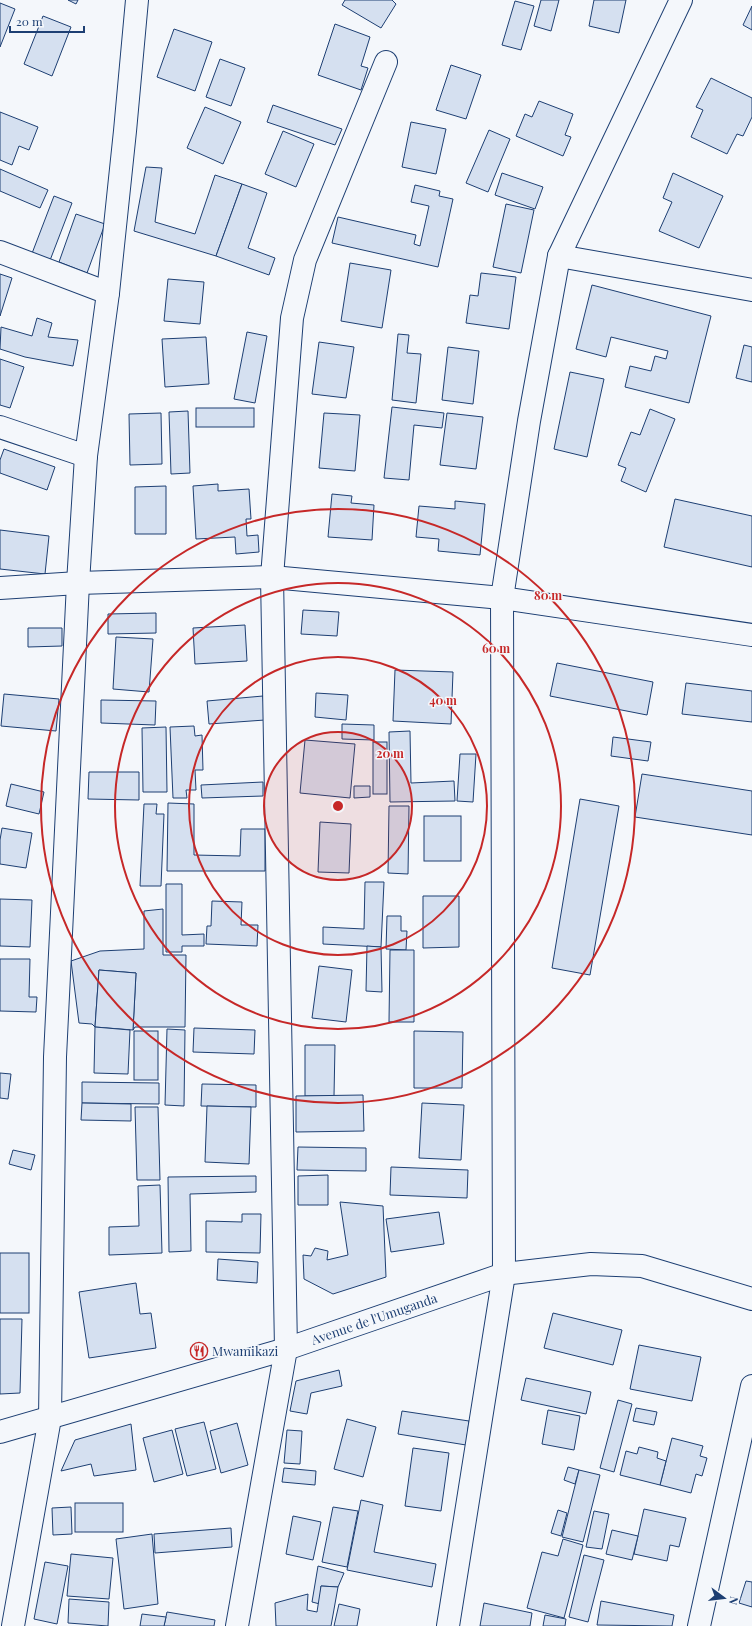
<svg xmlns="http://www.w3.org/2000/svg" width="752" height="1626" viewBox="0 0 752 1626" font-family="'Playfair Display',serif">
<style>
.building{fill:#d5e0f0;stroke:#1d3f73}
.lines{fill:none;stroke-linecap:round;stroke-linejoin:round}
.minor-casing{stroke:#1d3f73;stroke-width:24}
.tertiary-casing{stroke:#1d3f73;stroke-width:24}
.minor{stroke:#f4f7fb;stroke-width:22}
.tertiary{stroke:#f4f7fb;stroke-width:22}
.ring{fill:none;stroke:#c62828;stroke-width:2}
.labels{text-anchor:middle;stroke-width:3;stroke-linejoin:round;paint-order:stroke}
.street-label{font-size:13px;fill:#1d3f73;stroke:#f4f7fb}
.poi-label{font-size:13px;fill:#1d3f73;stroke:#f4f7fb;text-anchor:start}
.centre{fill:#c62828;stroke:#f4f7fb;stroke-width:2}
.ring-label{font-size:12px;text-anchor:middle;font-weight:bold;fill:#c62828;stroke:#f4f7fb;stroke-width:3;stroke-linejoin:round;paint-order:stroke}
</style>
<rect width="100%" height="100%" fill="#f4f7fb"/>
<!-- building -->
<g class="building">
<polygon points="68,0 78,0 76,4"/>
<polygon points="345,0 392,0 396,4 381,28 342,5"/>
<polygon points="541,0 559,0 551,31 534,26"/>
<polygon points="594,0 626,0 619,33 589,26"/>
<polygon points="515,1 534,6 521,50 502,45"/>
<polygon points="0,3 15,9 0,47"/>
<polygon points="752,6 752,30 743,25"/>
<polygon points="43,16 71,27 52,76 24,64"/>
<polygon points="335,24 370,37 361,66 368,68 361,90 318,75"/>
<polygon points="174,29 212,42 195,91 157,77"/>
<polygon points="220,59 245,68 231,106 206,97"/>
<polygon points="451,65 481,75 466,119 436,110"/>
<polygon points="711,78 752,98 752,117 743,136 737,134 727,154 691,137 703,110 696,107"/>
<polygon points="539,101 573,114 565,135 571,137 563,156 516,136 525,114 532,117"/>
<polygon points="273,105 342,129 335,145 267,122"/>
<polygon points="205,107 241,122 223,164 187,148"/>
<polygon points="0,112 38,127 29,150 19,146 12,165 0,160"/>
<polygon points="411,122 446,129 436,174 402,167"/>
<polygon points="489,130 510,139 488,192 466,183"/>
<polygon points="283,131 314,144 296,187 265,174"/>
<polygon points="146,167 162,168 155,222 195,234 215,175 242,184 216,256 134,231"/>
<polygon points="0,169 48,190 40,208 0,191"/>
<polygon points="502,173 543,187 535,209 495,195"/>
<polygon points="673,173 723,196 699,248 659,231 672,202 663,198"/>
<polygon points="242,184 267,193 248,248 275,258 269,275 216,256"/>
<polygon points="415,185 440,191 439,196 453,199 438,267 332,243 338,217 416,235 414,244 420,246 429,206 411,202"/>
<polygon points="54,196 72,203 49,263 31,256"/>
<polygon points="506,204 534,210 521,273 493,267"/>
<polygon points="76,214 105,224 87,273 59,262"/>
<polygon points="350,263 391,270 382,328 341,321"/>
<polygon points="481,273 516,277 509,329 466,323 470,295 478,296"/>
<polygon points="0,274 12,278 0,316"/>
<polygon points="168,279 204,282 200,324 164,321"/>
<polygon points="592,285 711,316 689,403 625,387 630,366 651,371 655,356 666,359 668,351 611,337 606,357 576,349"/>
<polygon points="37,318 52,323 48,337 78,340 73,366 25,357 0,349 1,327 32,336"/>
<polygon points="247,332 267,336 255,403 234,399"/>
<polygon points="398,334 409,335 407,353 421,354 416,403 392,400"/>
<polygon points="206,337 209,384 165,387 162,339"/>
<polygon points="319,342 354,347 346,398 312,394"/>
<polygon points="744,345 752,347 752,382 736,378"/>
<polygon points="448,347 479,351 473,404 442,400"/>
<polygon points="0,359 24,367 10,408 0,405"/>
<polygon points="570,372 604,379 587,457 554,449"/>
<polygon points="392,407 444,413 442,428 414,425 409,480 384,478"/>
<rect x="196" y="408" width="58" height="19"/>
<polygon points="650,409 675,419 646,492 621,481 626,468 618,465 631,432 640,435"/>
<polygon points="188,411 190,473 171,474 169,412"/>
<polygon points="161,413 162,464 130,465 129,414"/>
<polygon points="324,413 360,415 355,471 319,468"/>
<polygon points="447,413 483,417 476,469 440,465"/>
<polygon points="4,449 55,467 47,490 0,473 0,460"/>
<polygon points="218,484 218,491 249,489 251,519 246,519 247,536 258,535 259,552 236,554 235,537 196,539 193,486"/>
<polygon points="166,486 166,534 135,534 135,487"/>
<polygon points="332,494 352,496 351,503 374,505 372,540 328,537"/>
<polygon points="675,499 752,516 752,567 664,547"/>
<polygon points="455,501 485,504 480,555 438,551 439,539 416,537 419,506 455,509"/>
<polygon points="0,530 49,536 45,574 0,569"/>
<polygon points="303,610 339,612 337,636 301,634"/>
<polygon points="156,613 156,633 108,634 108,614"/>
<polygon points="245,625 247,661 195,664 193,628"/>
<polygon points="28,628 62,628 62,646 28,647"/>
<polygon points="116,637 153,639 149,692 113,689"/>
<polygon points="557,663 653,682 647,715 550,696"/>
<polygon points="395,670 453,672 451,724 393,721"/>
<polygon points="686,683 752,691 752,722 682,714"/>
<polygon points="316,693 348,695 346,720 315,717"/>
<polygon points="4,694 59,699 56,731 1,726"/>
<polygon points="263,696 265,720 209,724 207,701"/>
<polygon points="101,700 156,701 155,725 101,723"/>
<polygon points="342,724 374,725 374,740 342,739"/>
<polygon points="194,726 195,736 202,735 203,770 195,770 196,790 186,790 187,798 173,798 170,727"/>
<polygon points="166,727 167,792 143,792 142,728"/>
<polygon points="410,731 411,783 454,781 455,801 390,802 389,732"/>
<polygon points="613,737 651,742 648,761 611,756"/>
<polygon points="305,740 355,744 350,798 300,793"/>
<rect x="373" y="742" width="14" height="52"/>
<polygon points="460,754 476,754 473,802 457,801"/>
<polygon points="89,772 139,772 139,800 88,799"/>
<polygon points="642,774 752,791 752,835 635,817"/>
<polygon points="263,782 263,796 202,798 201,785"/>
<polygon points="11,784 44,792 39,814 6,806"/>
<polygon points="354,786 370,786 370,797 354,798"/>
<polygon points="580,799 619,806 590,975 552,968"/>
<polygon points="168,803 194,804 194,855 240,856 241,829 265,829 265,871 167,871"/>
<polygon points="144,804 157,804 156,814 164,814 161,886 140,886"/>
<polygon points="389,806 409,806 408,874 388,873"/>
<rect x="424" y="816" width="37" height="45"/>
<polygon points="320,822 351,824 349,873 318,872"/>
<polygon points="2,828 32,833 26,868 0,864 0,840"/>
<polygon points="365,882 384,882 381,947 323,944 323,927 364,929"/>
<polygon points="166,884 182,884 182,935 204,934 204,946 182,946 182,952 166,952"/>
<polygon points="423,896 459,896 459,947 423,948"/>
<polygon points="0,899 32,900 30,947 0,946"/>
<polygon points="212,901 242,902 241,925 258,925 257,946 206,944 207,926 211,926"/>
<polygon points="163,909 163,955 186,955 185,1027 135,1027 133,1030 136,973 99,970 95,1027 92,1024 79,1023 71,961 100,951 144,949 144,911"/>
<polygon points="387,916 401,916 401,931 407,931 406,950 386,949"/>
<polygon points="367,946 381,947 382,992 366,991"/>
<polygon points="390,950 414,950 414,1022 389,1022"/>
<polygon points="0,959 30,959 29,997 37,997 36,1012 0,1011"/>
<polygon points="319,966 352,970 346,1022 312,1018"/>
<polygon points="99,970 136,973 133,1030 95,1027"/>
<polygon points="95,1027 130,1030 128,1074 94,1073"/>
<polygon points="194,1028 255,1030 254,1054 193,1052"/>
<polygon points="167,1029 185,1030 184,1106 165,1105"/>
<rect x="134" y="1031" width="24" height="49"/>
<polygon points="414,1031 463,1032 462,1088 414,1088"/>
<polygon points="305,1045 335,1045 334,1096 305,1096"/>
<polygon points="0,1073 11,1074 8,1099 0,1098"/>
<polygon points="82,1082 159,1083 159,1104 82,1103"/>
<polygon points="202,1084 256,1085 256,1107 201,1106"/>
<polygon points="363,1095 364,1131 296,1132 296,1096"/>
<polygon points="82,1103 131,1104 131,1121 81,1120"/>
<polygon points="422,1103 464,1105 461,1160 419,1158"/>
<polygon points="207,1106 251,1107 249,1164 205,1162"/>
<polygon points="135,1107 158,1107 160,1180 137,1180"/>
<polygon points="298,1147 366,1148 366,1171 297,1170"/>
<polygon points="13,1150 35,1155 31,1170 9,1164"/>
<polygon points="391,1167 468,1170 467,1198 390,1195"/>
<polygon points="328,1175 328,1205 298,1205 298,1176"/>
<polygon points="256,1176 256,1192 190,1194 191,1251 169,1252 168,1177"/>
<polygon points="160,1185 162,1253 109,1255 109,1227 139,1226 138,1186"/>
<polygon points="340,1202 383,1206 386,1277 333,1294 304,1279 303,1255 311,1256 315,1248 328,1251 327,1260 348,1255"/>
<polygon points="439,1212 444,1244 391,1252 386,1219"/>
<polygon points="242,1214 261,1214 260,1253 206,1252 206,1221 242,1222"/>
<rect x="0" y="1253" width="29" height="60"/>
<polygon points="218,1259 258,1262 257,1283 217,1280"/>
<polygon points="136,1283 140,1314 151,1313 156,1348 89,1358 79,1292"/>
<polygon points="553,1313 622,1330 613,1365 544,1348"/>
<polygon points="0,1319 22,1319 20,1393 0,1394"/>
<polygon points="639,1345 701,1357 692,1401 630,1389"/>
<polygon points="339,1370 342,1386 311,1393 307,1414 290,1411 296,1381"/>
<polygon points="526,1378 591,1392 586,1414 521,1400"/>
<polygon points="618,1400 632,1404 614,1472 600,1468"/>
<polygon points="636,1408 657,1412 654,1425 633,1421"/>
<polygon points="548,1410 580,1416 574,1450 542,1444"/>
<polygon points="402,1411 469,1421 466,1445 398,1434"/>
<polygon points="347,1419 376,1427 363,1477 334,1469"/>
<polygon points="204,1422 216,1469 187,1476 175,1429"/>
<polygon points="237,1423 248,1465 221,1473 210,1431"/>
<polygon points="131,1424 136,1470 94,1476 91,1464 61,1471 75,1440"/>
<polygon points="172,1430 183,1474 154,1482 143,1438"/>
<polygon points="287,1430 302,1431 300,1464 284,1463"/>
<polygon points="672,1438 703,1446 700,1456 707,1458 702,1476 696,1474 691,1493 660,1485"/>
<polygon points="639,1447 658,1452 657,1458 666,1461 660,1485 620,1475 626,1451 637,1454"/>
<polygon points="413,1448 449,1453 441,1511 405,1506"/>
<polygon points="568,1467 579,1470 575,1484 564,1480"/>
<polygon points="284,1468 316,1471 315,1485 282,1482"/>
<polygon points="579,1470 600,1475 583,1542 562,1537"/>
<polygon points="361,1500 383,1505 374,1552 436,1564 432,1587 347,1570"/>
<rect x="75" y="1503" width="48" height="29"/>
<polygon points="71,1507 72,1534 53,1535 52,1508"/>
<polygon points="333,1507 358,1511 347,1567 322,1562"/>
<polygon points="644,1509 686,1518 679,1547 670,1545 667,1561 634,1554"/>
<polygon points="558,1510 567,1513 561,1536 551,1533"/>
<polygon points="594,1511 609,1514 602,1549 586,1547"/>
<polygon points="293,1516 321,1522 313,1560 286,1554"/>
<polygon points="231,1528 232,1547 155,1553 154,1534"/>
<polygon points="612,1530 638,1536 632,1560 606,1554"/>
<polygon points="152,1534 158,1604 124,1609 116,1539"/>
<polygon points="563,1539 583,1545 564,1618 527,1608 542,1552 558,1556"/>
<polygon points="71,1554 113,1558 109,1599 67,1596"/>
<polygon points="584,1555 604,1560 588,1622 569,1617"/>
<polygon points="45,1562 68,1566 57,1624 34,1619"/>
<polygon points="318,1566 344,1573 338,1587 321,1586 320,1604 312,1602"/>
<polygon points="746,1581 752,1582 752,1607 739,1603"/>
<polygon points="321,1586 338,1587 331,1626 276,1626 275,1603 308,1594 307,1610 317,1612"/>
<polygon points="69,1599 109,1602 108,1626 68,1623"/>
<polygon points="601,1601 674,1615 672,1626 597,1625"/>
<polygon points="484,1603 532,1613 530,1626 480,1626"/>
<polygon points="339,1604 360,1609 357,1626 334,1626"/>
<polygon points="167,1612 215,1620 214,1626 164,1626"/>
<polygon points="142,1614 166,1617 164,1626 140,1626"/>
<polygon points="545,1615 566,1619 565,1626 543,1626"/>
</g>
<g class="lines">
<defs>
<g id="minor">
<polyline points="0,252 108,293"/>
<polyline points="559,256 752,290"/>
<polyline points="0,427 86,456"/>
<polyline points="0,588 78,583 272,577 502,598 752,635"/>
<polyline points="13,1626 50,1418 55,1057 78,583 86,456 108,293 125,131 137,0"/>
<polyline points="237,1626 286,1349 272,577 292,318 305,260 386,62"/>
<polyline points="448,1626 504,1274 502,598 529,421 559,256 681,0"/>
<polyline points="699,1626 752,1386"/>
</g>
<g id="tertiary">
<path id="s1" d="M0 1432 286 1349 504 1274 591 1264 642 1266 752 1299"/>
</g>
</defs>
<!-- minor casing -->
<use href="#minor" class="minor-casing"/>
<!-- tertiary casing -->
<use href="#tertiary" class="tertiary-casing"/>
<!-- minor -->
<use href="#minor" class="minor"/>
<!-- tertiary -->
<use href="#tertiary" class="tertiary"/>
</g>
<!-- distance rings -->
<circle cx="338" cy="806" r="74" fill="#c62828" fill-opacity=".12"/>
<g class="ring">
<circle cx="338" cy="806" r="74"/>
<circle cx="338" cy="806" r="149"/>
<circle cx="338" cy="806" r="223"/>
<circle cx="338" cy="806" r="297"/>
</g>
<!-- icons -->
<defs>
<symbol id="restaurant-ring" viewBox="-11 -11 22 22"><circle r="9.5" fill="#f4f7fb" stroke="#c62828" stroke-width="1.5"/><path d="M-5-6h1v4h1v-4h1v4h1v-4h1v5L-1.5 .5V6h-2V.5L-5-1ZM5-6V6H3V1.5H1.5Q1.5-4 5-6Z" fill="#c62828"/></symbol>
</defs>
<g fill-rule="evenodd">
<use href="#restaurant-ring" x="189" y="1341" width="20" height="20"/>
</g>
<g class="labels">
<!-- street labels -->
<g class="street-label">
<text dy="5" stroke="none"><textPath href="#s1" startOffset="391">Avenue de l'Umuganda</textPath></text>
</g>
<!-- poi labels -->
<g class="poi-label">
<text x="212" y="1356">Mwamikazi</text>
</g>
</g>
<circle cx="338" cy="806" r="6" class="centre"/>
<g class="ring-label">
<text x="548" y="600">80 m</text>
<text x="496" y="653">60 m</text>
<text x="443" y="705">40 m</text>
<text x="390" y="758">20 m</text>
</g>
<!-- north arrow -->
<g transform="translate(724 1598) rotate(105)" stroke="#f4f7fb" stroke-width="3" paint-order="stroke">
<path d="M0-3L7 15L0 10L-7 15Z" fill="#1d3f73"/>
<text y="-6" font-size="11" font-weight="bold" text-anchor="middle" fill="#1d3f73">N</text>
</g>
<!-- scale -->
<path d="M10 26v6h74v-6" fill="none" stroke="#1d3f73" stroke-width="2"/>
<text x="16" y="26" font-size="12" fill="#1d3f73" stroke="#f4f7fb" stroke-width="3" paint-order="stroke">20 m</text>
</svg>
